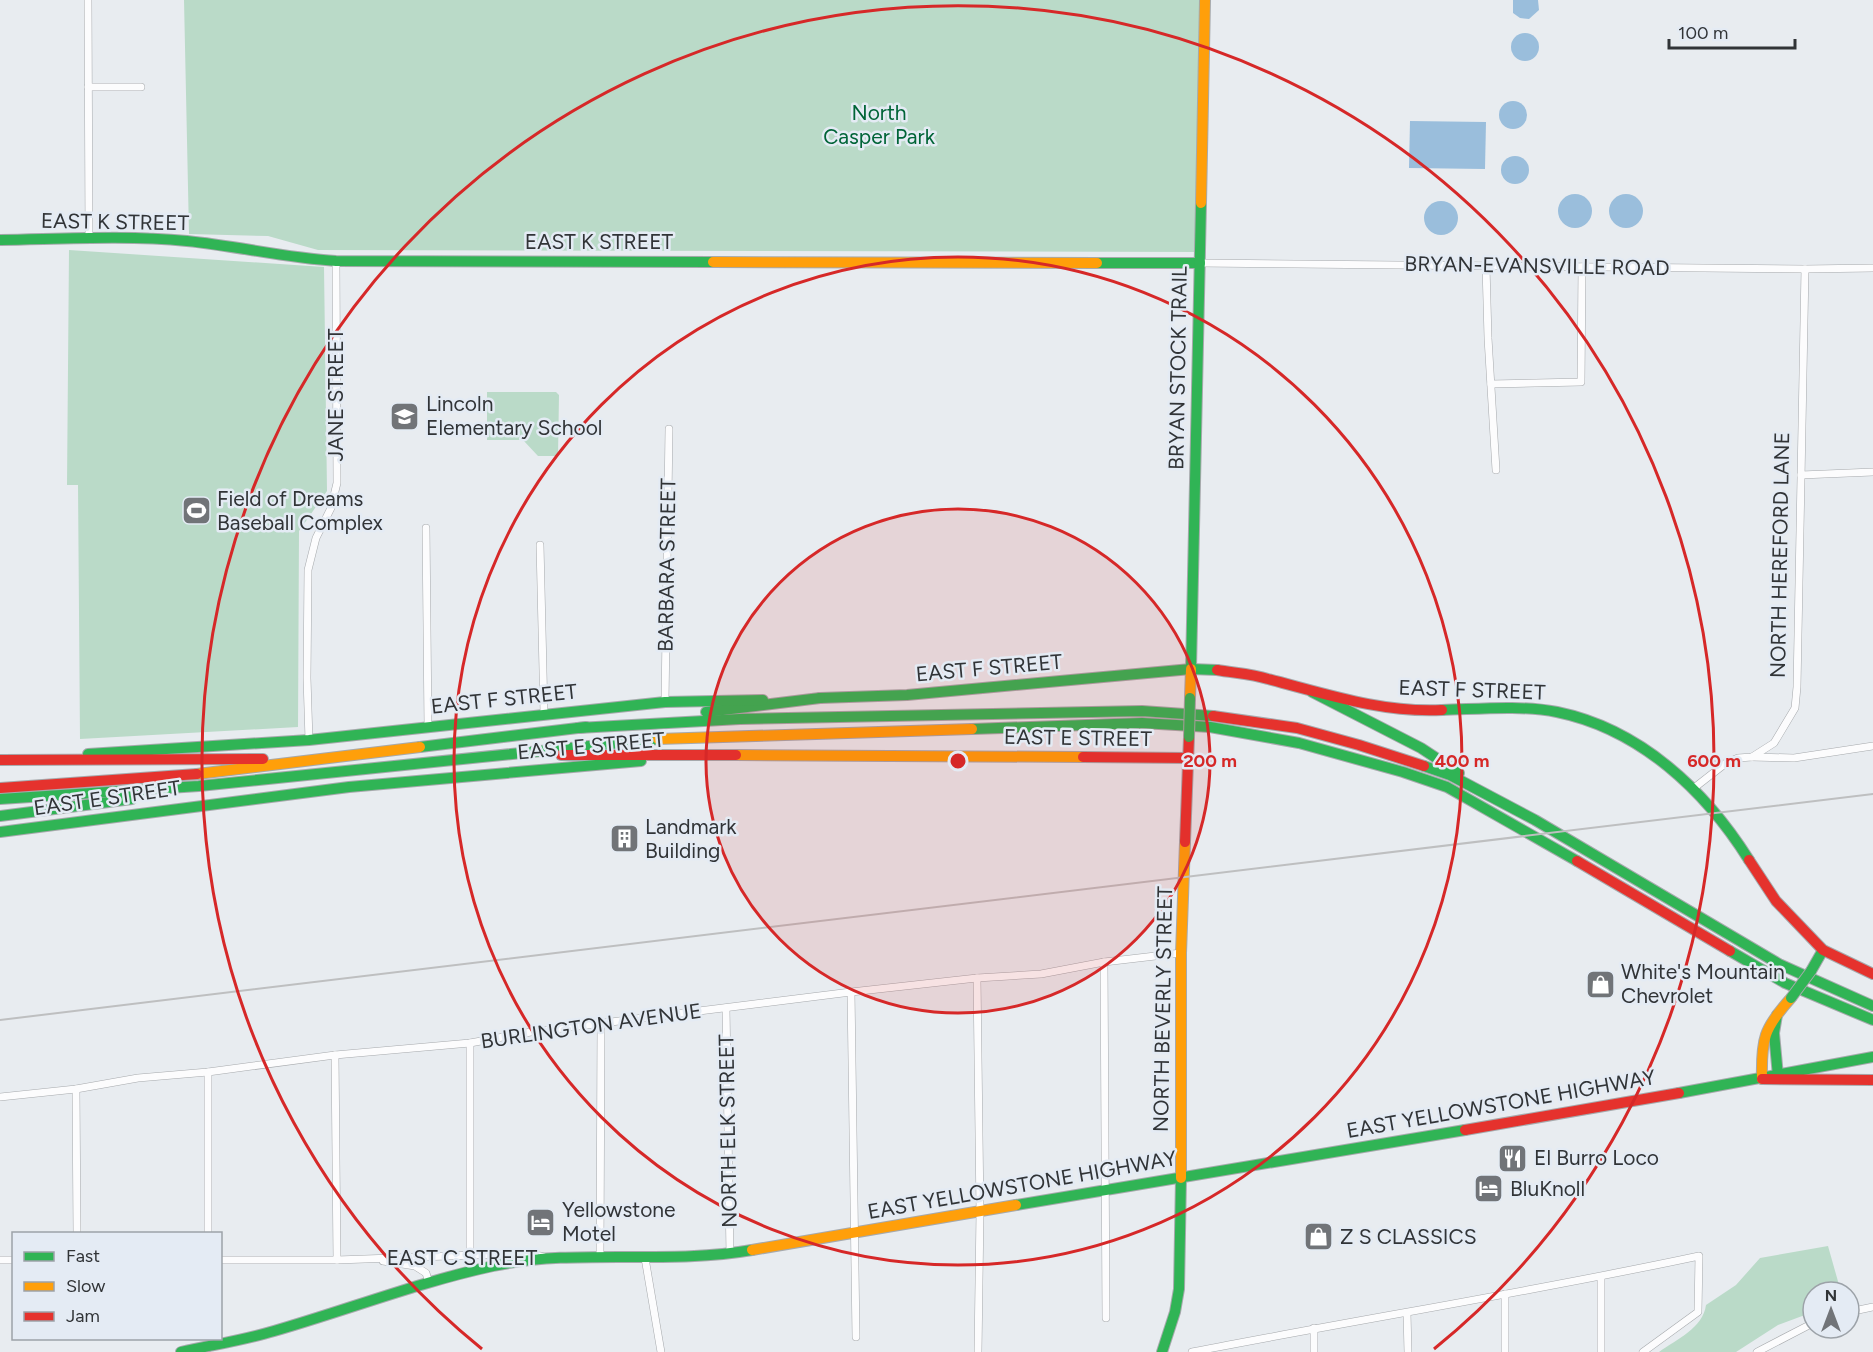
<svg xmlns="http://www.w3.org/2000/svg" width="1873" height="1352" viewBox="0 0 1873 1352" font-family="Figtree,sans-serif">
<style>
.green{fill:#badac8}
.water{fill:#9abedc}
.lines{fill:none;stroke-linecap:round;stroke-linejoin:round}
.street-casing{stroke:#a6a9ac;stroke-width:8}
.fast-casing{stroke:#a6a9ac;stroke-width:12}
.slow-casing{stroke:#a6a9ac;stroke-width:12}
.jam-casing{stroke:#a6a9ac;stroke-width:12}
.street{stroke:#fcfcfd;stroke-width:7}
.fast{stroke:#30b455;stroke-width:10}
.slow{stroke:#ff9f0a;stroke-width:10}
.jam{stroke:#e5322d;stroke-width:10}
.rail{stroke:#bebfc0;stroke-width:2}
.fast-bridge-casing{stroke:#a6a9ac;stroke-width:12;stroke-linecap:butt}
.fast-bridge{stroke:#30b455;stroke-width:10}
.ring{fill:none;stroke:#d62828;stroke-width:3}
.labels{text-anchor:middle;stroke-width:5;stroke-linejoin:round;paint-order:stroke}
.park-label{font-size:21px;fill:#006437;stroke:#e4ebf4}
.street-label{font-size:21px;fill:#313437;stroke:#e4ebf4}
.poi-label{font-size:21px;fill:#313437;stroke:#e4ebf4;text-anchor:start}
.centre{fill:#d62828;stroke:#e4ebf4;stroke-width:3}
.ring-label{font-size:18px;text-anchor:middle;font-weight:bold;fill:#d62828;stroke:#e4ebf4;stroke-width:5;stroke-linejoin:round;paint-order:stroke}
</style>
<rect width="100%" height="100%" fill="#e8ecf0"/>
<!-- green -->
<g class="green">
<polygon points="184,0 1200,0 1199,252 318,250 268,236 189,234"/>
<polygon points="69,250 324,267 327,491 299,531 298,727 80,739 78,485 67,485"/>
<polygon points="487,392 556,392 559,395 558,456 538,456 523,440 487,440"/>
<path d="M1828 1246 1841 1292H1813V1312L1778 1325 1736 1352H1659C1677 1339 1703 1328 1706 1305L1736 1285 1760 1258Z"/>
</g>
<!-- water -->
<g class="water">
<polygon points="1513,0 1538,0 1539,10 1529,19 1520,18 1513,13"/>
<circle cx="1525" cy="47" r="14"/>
<circle cx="1513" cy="115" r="14"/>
<polygon points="1410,121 1486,122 1485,169 1409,168"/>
<circle cx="1515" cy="170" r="14"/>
<circle cx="1575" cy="211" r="17"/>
<circle cx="1626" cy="211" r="17"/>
<circle cx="1441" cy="218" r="17"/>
</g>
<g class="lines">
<defs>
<g id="street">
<polyline points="88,0 89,239"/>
<polyline points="88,87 141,87"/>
<polyline points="1200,263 1805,269 1873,268"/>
<polyline points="1486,266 1488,338 1496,470"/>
<polyline points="1491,384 1581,382 1582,267"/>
<polyline points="1801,475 1873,472"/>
<polyline points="426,528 428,727"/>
<polyline points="540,545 544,713"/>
<polyline points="665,702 669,429"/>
<polyline points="309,740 307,678 308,570 316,538 331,508 337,483 336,261"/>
<polyline points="1752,757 1794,758 1873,746"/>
<polyline points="1694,788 1726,763 1738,758 1752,757 1774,743 1795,708 1797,687 1805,269"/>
<polyline points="1104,962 1106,1318"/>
<polyline points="977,978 980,1212 978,1352"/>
<polyline points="851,992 856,1337"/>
<polyline points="726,1008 730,1254"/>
<polyline points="335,1055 337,1260"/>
<polyline points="76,1089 77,1234"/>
<polyline points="0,1097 76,1089 138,1078 208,1072 335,1055 470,1043 531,1032 851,992 977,978 1041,974 1104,962 1181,953"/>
<polyline points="208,1234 208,1072"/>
<polyline points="600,1257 601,1023"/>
<polyline points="645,1258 661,1352"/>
<polyline points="0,1260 14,1260"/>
<polyline points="220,1260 337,1260 528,1253 544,1257"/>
<polyline points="383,1261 415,1266 426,1273 429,1283"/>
<polyline points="470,1271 470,1043"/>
<polyline points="1601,1278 1601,1352"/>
<polyline points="1505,1294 1505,1352"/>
<polyline points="1849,1312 1873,1307"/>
<polyline points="1407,1313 1408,1352"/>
<path d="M1192 1352C1361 1319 1531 1292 1699 1256L1698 1312 1643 1352"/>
<polyline points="1314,1352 1314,1328"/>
<polyline points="1757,1352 1813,1323"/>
</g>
<g id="fast">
<path d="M0 240C62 239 125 235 187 241 237 246 286 258 336 261L713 262"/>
<polyline points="1097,263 1200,263"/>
<polyline points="1191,669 1201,203"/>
<polyline points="1312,692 1421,748 1459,773"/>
<polyline points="820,698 907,695 1191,669 1217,670"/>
<path d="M1442 710C1480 709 1520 705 1557 712 1640 729 1705 790 1749 860"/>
<polyline points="706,712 820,698"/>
<polyline points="578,728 740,719 1142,711 1213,716"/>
<polyline points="972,729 1142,723 1210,727 1299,743 1403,772 1447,787 1577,861"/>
<polyline points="420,747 586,727"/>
<polyline points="88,754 309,740 665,702 763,700"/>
<polyline points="1424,766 1450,775 1535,820 1779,964 1873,1006"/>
<polyline points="0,799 199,786 658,739"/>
<polyline points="0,816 132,799"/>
<polyline points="0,832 349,787 641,761"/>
<polyline points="1730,951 1785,983 1873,1020"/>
<polyline points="1811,971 1823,950"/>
<polyline points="1777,1015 1774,1033 1778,1076"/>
<polyline points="1679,1093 1873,1057"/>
<polyline points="1016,1205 1465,1130"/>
<path d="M181 1352C212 1345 244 1340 274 1331 347 1310 419 1282 493 1266 578 1248 666 1265 752 1250"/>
<polyline points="1162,1352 1175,1312 1179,1289 1181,1178"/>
</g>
<g id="slow">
<polyline points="1201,203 1205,0"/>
<polyline points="713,262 1097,263"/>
<polyline points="1190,698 1191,669"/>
<polyline points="658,739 972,729"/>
<polyline points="736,755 1083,757"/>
<polyline points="197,774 420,747"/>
<path d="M1762 1079C1761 1039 1764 1028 1791 998"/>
<polyline points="1181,1178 1181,953 1185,842"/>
<polyline points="752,1250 1016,1205"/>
</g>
<g id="jam">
<path d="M1217 670C1234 673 1252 674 1268 679 1326 694 1382 713 1442 710"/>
<polyline points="1213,716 1297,728 1359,745 1424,766"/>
<polyline points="561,755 736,755"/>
<polyline points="1083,757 1188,758"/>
<polyline points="0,760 263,759"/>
<polyline points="0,788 197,774"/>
<polyline points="1185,842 1189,737"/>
<polyline points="1749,860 1776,901 1823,950 1873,974"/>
<polyline points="1577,861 1730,951"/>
<polyline points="1762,1079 1873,1080"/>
<polyline points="1465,1130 1679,1093"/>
</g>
</defs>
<!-- street casing -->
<use href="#street" class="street-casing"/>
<!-- fast casing -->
<use href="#fast" class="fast-casing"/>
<!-- slow casing -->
<use href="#slow" class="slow-casing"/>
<!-- jam casing -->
<use href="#jam" class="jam-casing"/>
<!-- street -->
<use href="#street" class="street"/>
<!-- fast -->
<use href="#fast" class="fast"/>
<!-- slow -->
<use href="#slow" class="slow"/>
<!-- jam -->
<use href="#jam" class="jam"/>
<!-- rail -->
<polyline class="rail" points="0,1020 1873,794"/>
<defs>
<g id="fast-bridge">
<polyline points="1189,737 1190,698"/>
<polyline points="1791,998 1811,971"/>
</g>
</defs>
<!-- fast-bridge casing -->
<use href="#fast-bridge" class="fast-bridge-casing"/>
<!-- fast-bridge -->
<use href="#fast-bridge" class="fast-bridge"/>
</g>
<!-- distance rings -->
<circle cx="958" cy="761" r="252" fill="#d62828" fill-opacity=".12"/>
<g class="ring">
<circle cx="958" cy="761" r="252"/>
<circle cx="958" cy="761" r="504"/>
<path d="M482 1349A756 756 0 1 1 1434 1349"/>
</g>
<!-- icons -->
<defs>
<symbol id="school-square" viewBox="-11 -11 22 22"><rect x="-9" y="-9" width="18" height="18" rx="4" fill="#717478" stroke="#e4ebf4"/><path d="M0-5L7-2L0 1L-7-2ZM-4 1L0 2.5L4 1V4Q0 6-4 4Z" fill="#fff"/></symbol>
<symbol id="stadium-square" viewBox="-11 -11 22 22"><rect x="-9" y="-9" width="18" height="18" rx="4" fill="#717478" stroke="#e4ebf4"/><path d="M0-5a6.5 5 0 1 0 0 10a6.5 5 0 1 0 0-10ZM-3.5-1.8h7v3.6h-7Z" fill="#fff"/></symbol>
<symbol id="building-square" viewBox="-11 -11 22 22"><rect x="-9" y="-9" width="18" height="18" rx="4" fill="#717478" stroke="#e4ebf4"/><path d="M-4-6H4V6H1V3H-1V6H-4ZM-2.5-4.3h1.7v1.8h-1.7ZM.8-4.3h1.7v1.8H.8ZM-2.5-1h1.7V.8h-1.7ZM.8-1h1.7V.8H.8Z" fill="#fff"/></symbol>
<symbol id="shop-square" viewBox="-11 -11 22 22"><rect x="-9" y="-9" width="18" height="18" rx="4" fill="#717478" stroke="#e4ebf4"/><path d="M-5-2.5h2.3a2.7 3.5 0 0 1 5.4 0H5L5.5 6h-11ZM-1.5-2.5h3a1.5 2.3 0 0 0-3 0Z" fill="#fff"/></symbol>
<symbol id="restaurant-square" viewBox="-11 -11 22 22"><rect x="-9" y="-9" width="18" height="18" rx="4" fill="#717478" stroke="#e4ebf4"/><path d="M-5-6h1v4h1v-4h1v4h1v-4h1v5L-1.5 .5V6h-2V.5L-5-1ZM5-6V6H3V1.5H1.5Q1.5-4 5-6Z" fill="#fff"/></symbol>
<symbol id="hotel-square" viewBox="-11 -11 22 22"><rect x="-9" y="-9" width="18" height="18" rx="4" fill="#717478" stroke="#e4ebf4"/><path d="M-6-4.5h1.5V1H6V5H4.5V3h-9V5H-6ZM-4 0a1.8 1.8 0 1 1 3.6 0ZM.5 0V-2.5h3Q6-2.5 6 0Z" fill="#fff"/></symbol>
</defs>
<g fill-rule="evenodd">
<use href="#school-square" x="388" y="400" width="33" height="33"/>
<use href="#stadium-square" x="180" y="494" width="33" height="33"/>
<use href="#building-square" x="608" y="822" width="33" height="33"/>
<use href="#shop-square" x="1584" y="968" width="33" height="33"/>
<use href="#restaurant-square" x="1496" y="1142" width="33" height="33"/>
<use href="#hotel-square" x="1472" y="1172" width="33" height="33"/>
<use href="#hotel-square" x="524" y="1206" width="33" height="33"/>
<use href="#shop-square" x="1302" y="1220" width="33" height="33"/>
</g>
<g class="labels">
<!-- park labels -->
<g class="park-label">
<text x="879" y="120">North<tspan x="879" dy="24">Casper Park</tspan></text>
</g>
<!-- street labels -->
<g class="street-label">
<text transform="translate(115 222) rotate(1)" y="7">EAST K STREET</text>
<text x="599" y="249">EAST K STREET</text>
<text transform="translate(1537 266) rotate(1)" y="7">BRYAN-EVANSVILLE ROAD</text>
<text transform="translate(1178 368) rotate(-89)" y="7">BRYAN STOCK TRAIL</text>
<text transform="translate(336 395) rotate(-90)" y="7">JANE STREET</text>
<text transform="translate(1780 555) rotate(-89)" y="7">NORTH HEREFORD LANE</text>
<text transform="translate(667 565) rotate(-89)" y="7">BARBARA STREET</text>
<text transform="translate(989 668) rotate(-5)" y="7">EAST F STREET</text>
<text transform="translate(1472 690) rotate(2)" y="7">EAST F STREET</text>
<text transform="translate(504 699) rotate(-6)" y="7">EAST F STREET</text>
<text transform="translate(1078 738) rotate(1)" y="7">EAST E STREET</text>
<text transform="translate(591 746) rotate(-5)" y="7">EAST E STREET</text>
<text transform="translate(107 798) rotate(-8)" y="7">EAST E STREET</text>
<text transform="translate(1163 1009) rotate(-89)" y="7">NORTH BEVERLY STREET</text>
<text transform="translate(591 1026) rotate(-8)" y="7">BURLINGTON AVENUE</text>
<text transform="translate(1501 1104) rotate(-10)" y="7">EAST YELLOWSTONE HIGHWAY</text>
<text transform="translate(728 1131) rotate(-91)" y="7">NORTH ELK STREET</text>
<text transform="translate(1022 1185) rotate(-10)" y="7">EAST YELLOWSTONE HIGHWAY</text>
<text x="462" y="1265">EAST C STREET</text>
</g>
<!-- poi labels -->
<g class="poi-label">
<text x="426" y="411">Lincoln<tspan x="426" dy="24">Elementary School</tspan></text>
<text x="217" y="506">Field of Dreams<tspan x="217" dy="24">Baseball Complex</tspan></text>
<text x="645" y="834">Landmark<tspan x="645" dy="24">Building</tspan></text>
<text x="1621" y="979">White's Mountain<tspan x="1621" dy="24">Chevrolet</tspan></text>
<text x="1534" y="1165">El Burro Loco</text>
<text x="1510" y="1196">BluKnoll</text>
<text x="562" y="1217">Yellowstone<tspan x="562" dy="24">Motel</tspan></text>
<text x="1340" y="1244">Z S CLASSICS</text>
</g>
</g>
<circle cx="958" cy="761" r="9" class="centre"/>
<g class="ring-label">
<text x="1210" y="767">200 m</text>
<text x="1462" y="767">400 m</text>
<text x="1714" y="767">600 m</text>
</g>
<!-- legend -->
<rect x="12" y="1232" width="210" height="108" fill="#e4ebf4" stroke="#9ca2a8" stroke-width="1.5"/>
<rect x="24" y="1252" width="30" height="9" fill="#30b455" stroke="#9ca2a8" stroke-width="1.5"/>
<text x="66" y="1262" font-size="18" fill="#313437">Fast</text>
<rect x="24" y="1282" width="30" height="9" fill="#ff9f0a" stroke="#9ca2a8" stroke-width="1.5"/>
<text x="66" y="1292" font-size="18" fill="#313437">Slow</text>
<rect x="24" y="1312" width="30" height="9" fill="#e5322d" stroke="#9ca2a8" stroke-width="1.5"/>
<text x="66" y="1322" font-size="18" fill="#313437">Jam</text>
<!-- north arrow -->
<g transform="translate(1831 1310)"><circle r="28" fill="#e4ebf4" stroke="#9ca2a8" stroke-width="1.5"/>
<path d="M0-4.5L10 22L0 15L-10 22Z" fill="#717478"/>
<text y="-9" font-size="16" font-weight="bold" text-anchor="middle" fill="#313437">N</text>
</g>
<!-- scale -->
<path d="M1669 39v9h126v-9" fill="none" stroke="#313437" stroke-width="3"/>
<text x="1678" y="39" font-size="18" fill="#313437" stroke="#e4ebf4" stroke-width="4.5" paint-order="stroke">100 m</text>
</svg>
